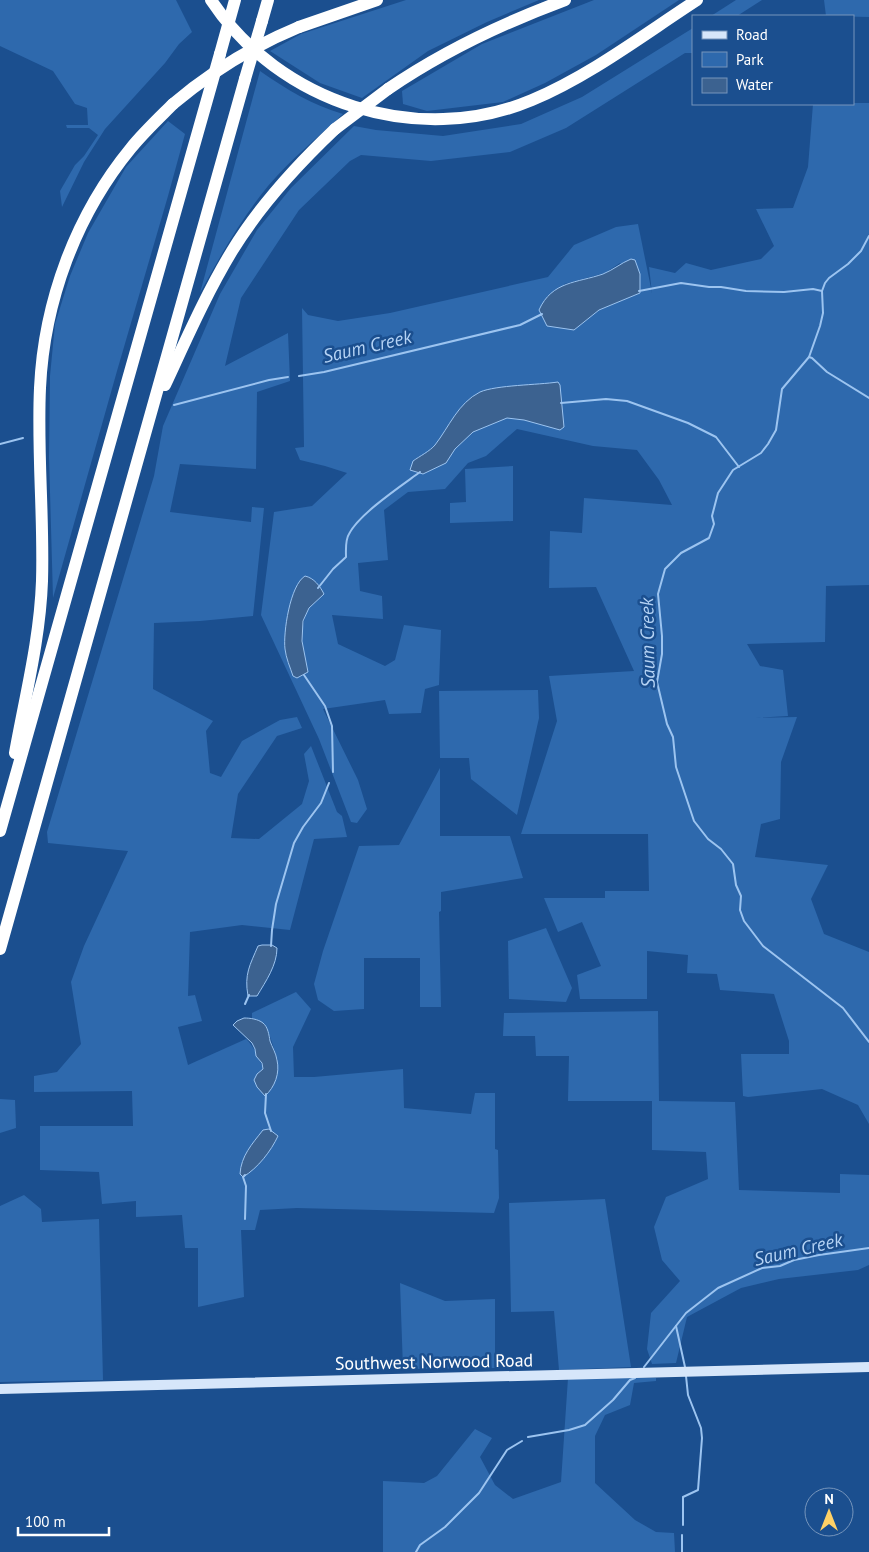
<svg xmlns="http://www.w3.org/2000/svg" width="869" height="1552" viewBox="0 0 869 1552" font-family="'PT Sans',sans-serif">
<style>
.green{fill:#2e69ad;fill-rule:evenodd}
.water{fill:#3c6290;stroke:#9cc4f0}
.lines{fill:none;stroke-linecap:round;stroke-linejoin:round}
.stream{stroke:#9cc4f0;stroke-width:2}
.secondary{stroke:#d6e6fa;stroke-width:10}
.highway{stroke:#fff;stroke-width:12}
.highway-bridge{stroke:#fff;stroke-width:12}
.labels{text-anchor:middle;stroke-width:5;stroke-linejoin:round;paint-order:stroke}
.street-label{font-size:18px;fill:#fff;stroke:#1b4f8f}
.water-label{font-size:19px;font-style:italic;fill:#b5d3f5;stroke:#1b4f8f}
</style>
<rect width="100%" height="100%" fill="#1b4f8f"/>
<!-- green -->
<g class="green">
<polygon points="0,0 176,0 192,32 179,44 165,63 105,129 84,162 62,207 60,191 75,165 84,156 98,135 89,128 67,128 66,125 88,125 87,108 75,104 53,71 0,46"/>
<polygon points="406,0 539,0 487,22 428,51 362,98 320,83 270,51 301,34"/>
<polygon points="594,0 679,0 596,55 545,83 503,102 427,111 403,104 402,91 482,44"/>
<polygon points="736,0 762,0 737,16 711,16"/>
<polygon points="824,0 869,0 869,17 826,16"/>
<path d="M693 28V53H685L566 128 510 152 431 161 361 155 350 161 299 210 241 298 225 366 288 333 290 381 257 392 256 469 180 464 170 512 251 522 252 507 264 508 253 616 200 621 154 623 153 689 213 721 206 731 210 773 221 777 242 741 280 720 297 717 302 728 277 736 238 794 231 838 259 839 302 804 309 781 304 754 311 746 337 812 342 816 347 837 314 839 290 930 242 925 190 932 188 996 195 995 202 1021 178 1027 188 1065 246 1039C253 1045 261 1061 263 1069L257 1074 278 1060C275 1053 268 1026 263 1023 261 1021 255 1020 252 1018V1013L296 992 311 1009 293 1047 294 1077H314L403 1069 404 1108 471 1114 475 1093H495V1149L498 1150 499 1198 494 1213 297 1208 260 1210 255 1230H241L244 1297 198 1307V1248H185L182 1215 136 1217V1201L102 1204 99 1172 40 1170V1126H133L132 1091 34 1092V1076L57 1072 81 1044 71 982 84 946 128 851 48 843 47 832 154 476 163 426 220 294 257 230 291 188 354 126 376 130 443 136 521 124 582 97Z"/>
<path d="M260 71C286 89 312 105 343 114 318 137 290 160 268 186 241 219 220 256 200 293Z"/>
<path d="M853 103H869V585L826 586 825 642 747 644 760 666 783 670 788 716 755 718 797 717 781 762 780 819 761 824 755 857 828 865 811 899 824 934 869 952V1124L858 1105 822 1089 748 1097 743 1096 741 1054H789V1041L774 994 720 990 717 974 687 973 688 955 647 951V999H580L577 975 601 966 582 922 558 932 544 898H605V891H649L648 834H521L557 721 549 676 634 671 596 587 549 588 550 531 582 533 584 498 672 505 659 480 637 450 593 446 517 429 486 456 468 463 445 489 408 492 384 510 388 560 358 563 360 591 382 596 383 619 332 615 338 644 385 666 395 660 404 625 441 630 439 685 425 689 421 713 389 714 385 700 323 709 358 780 367 809 357 823 351 822 319 739 261 615 274 512 312 506 347 473 325 466 300 460 295 448 304 447 302 308 308 315 338 321 390 313 548 277 574 245 616 227 638 224 652 293 649 267 675 273 686 263 711 270 761 259 774 246 756 209 793 208 808 167 813 104ZM620 263 640 293 599 310 574 330 564 284 605 273ZM323 594C319 599 313 601 310 607 299 624 301 650 308 669L287 620Z"/>
<polygon points="168,121 185,134 168,196 117,371 53,598 49,457 50,376 55,324 70,276 88,233 126,167"/>
<polygon points="513,466 513,521 450,523 450,503 466,502 465,469"/>
<polygon points="538,690 539,718 517,815 471,779 469,758 440,758 439,691"/>
<polygon points="440,768 440,836 510,836 523,878 441,892 441,911 439,912 441,1007 420,1007 420,958 364,958 364,1009 334,1011 318,1000 314,984 323,951 359,846 399,845"/>
<polygon points="546,928 572,988 566,1002 509,999 508,941"/>
<polygon points="658,1011 659,1101 735,1102 739,1190 840,1193 840,1174 869,1175 869,1265 858,1270 779,1279 741,1288 687,1317 676,1363 652,1364 647,1349 651,1313 680,1281 662,1260 654,1227 666,1197 708,1179 706,1152 652,1150 652,1101 568,1101 569,1056 536,1056 535,1036 503,1036 504,1013"/>
<polygon points="0,1099 15,1100 16,1128 0,1133"/>
<polygon points="24,1195 41,1209 42,1222 99,1219 103,1380 0,1382 0,1206"/>
<polygon points="605,1199 631,1367 559,1370 554,1311 511,1312 509,1203"/>
<polygon points="400,1283 445,1301 495,1299 495,1368 403,1369"/>
<polygon points="568,1378 656,1378 656,1381 634,1383 630,1405 605,1415 595,1436 595,1483 635,1520 656,1532 674,1533 675,1552 383,1552 383,1481 424,1483 437,1476 475,1429 492,1438 480,1457 495,1485 513,1499 561,1482"/>
</g>
<!-- water -->
<g class="water">
<path d="M631 259 635 260 640 274V293L599 310 574 330 547 326 539 310C552 281 577 283 603 274 613 270 621 263 631 259Z"/>
<path d="M558 382 560 385 564 427 560 430 524 420 507 418 473 432 455 449 446 463 423 474 410 470 413 461C420 456 430 451 435 445 449 427 458 403 480 392 496 385 538 385 558 382Z"/>
<path d="M305 576C314 578 320 586 324 594L309 608 303 621 302 641 308 672 297 678 293 676C290 667 286 658 285 649 283 633 290 585 305 576Z"/>
<path d="M262 945H272L277 948C277 965 266 981 257 996H248C244 974 250 965 258 946Z"/>
<path d="M244 1018C250 1018 258 1019 263 1023 268 1027 269 1035 270 1041 272 1047 276 1053 277 1060 280 1073 275 1087 265 1096L257 1087 254 1080 257 1074 263 1069 262 1063 256 1056 255 1049 252 1043 233 1025 237 1021Z"/>
<path d="M269 1129 278 1136C271 1151 258 1168 243 1177L240 1174C241 1156 252 1144 263 1130Z"/>
</g>
<g class="lines">
<!-- stream -->
<g class="stream">
<polyline points="869,236 861,251 848,264 829,278 825,283 822,291 823,313 820,326 809,357 782,389 776,430 768,444 761,453 733,470 718,493 712,516 714,524 709,538 681,553 665,569 658,594 662,636 662,654 657,682 667,724 673,737 676,767 694,821 708,839 721,849 733,864 736,885 741,896 740,910 744,921 763,946 843,1008 869,1042"/>
<polyline points="639,291 681,283 709,287 721,287 746,291 784,292 813,289 822,291"/>
<polyline points="809,357 812,358 827,372 869,398"/>
<polyline points="299,376 324,372 520,325 542,314"/>
<polyline points="561,403 606,399 627,401 688,423 716,437 739,467"/>
<polyline points="174,405 269,380 288,377"/>
<polyline points="0,444 23,438"/>
<path d="M318 588 333 569 346 557C346 550 345 540 349 534 359 514 401 486 420 472"/>
<polyline points="304,675 325,706 332,726 333,772"/>
<polyline points="271,946 272,930 276,904 294,843 303,827 321,803 329,783"/>
<polyline points="245,1004 249,995"/>
<polyline points="266,1094 265,1113 271,1131"/>
<polyline points="245,1175 243,1177 246,1186 245,1219"/>
<polyline points="676,1326 685,1367"/>
<polyline points="644,1367 686,1313 718,1288 762,1268 780,1266 794,1260 819,1255 869,1248"/>
<polyline points="528,1437 569,1430 585,1425 613,1400 630,1380 635,1378"/>
<polyline points="683,1525 683,1497 698,1490 702,1438 701,1428 688,1395 686,1376"/>
<polyline points="416,1552 420,1545 445,1527 479,1493 507,1450 522,1441"/>
<polyline points="682,1552 682,1535"/>
</g>
<!-- secondary -->
<polyline class="secondary" points="0,1389 869,1367"/>
<!-- highway -->
<g class="highway">
<path d="M211 0C279 103 418 148 532 100 591 75 643 35 697 0"/>
<polyline points="262,21 268,0"/>
<polyline points="299,27 377,0"/>
<path d="M388 89C442 52 503 23 565 0"/>
<path d="M165 385C186 340 206 294 232 251 260 205 296 166 335 129"/>
<path d="M15 753C25 697 40 639 42 581 44 517 37 452 40 388 44 301 76 215 131 148 144 132 159 118 173 104"/>
<polyline points="0,831 220,54"/>
<polyline points="0,949 245,79"/>
</g>
<!-- highway-bridge -->
<g class="highway-bridge">
<polyline points="220,54 235,0"/>
<polyline points="245,79 262,21"/>
<path d="M173 104C212 71 253 46 299 27"/>
<polyline points="335,129 388,89"/>
</g>
</g>
<g class="labels">
<!-- street labels -->
<g class="street-label">
<text transform="translate(434 1362) rotate(-1)" y="6">Southwest Norwood Road</text>
</g>
<!-- water labels -->
<g class="water-label">
<text transform="translate(367 346) rotate(-13)" y="7">Saum Creek</text>
<text transform="translate(647 643) rotate(-91)" y="7">Saum Creek</text>
<text transform="translate(798 1249) rotate(-13)" y="7">Saum Creek</text>
</g>
</g>
<!-- legend -->
<rect x="692" y="15" width="162" height="90" fill="#1b4f8f" stroke="#7695bc"/>
<rect x="702" y="31" width="25" height="8" fill="#d6e6fa" stroke="#7695bc"/>
<text x="736" y="40" font-size="15" fill="#ffffff">Road</text>
<rect x="702" y="52" width="25" height="15" fill="#2e69ad" stroke="#7695bc"/>
<text x="736" y="65" font-size="15" fill="#ffffff">Park</text>
<rect x="702" y="78" width="25" height="15" fill="#3c6290" stroke="#7695bc"/>
<text x="736" y="90" font-size="15" fill="#ffffff">Water</text>
<!-- north arrow -->
<g transform="translate(829 1512)"><circle r="24" fill="#1b4f8f" stroke="#7695bc"/>
<path d="M0-4L9 19L0 12L-9 19Z" fill="#ffd166"/>
<text y="-8" font-size="14" font-weight="bold" text-anchor="middle" fill="#ffffff">N</text>
</g>
<!-- scale -->
<path d="M18 1527v8h91v-8" fill="none" stroke="#ffffff" stroke-width="2.5"/>
<text x="25" y="1527" font-size="15" fill="#ffffff" stroke="#1b4f8f" stroke-width="4" paint-order="stroke">100 m</text>
</svg>
